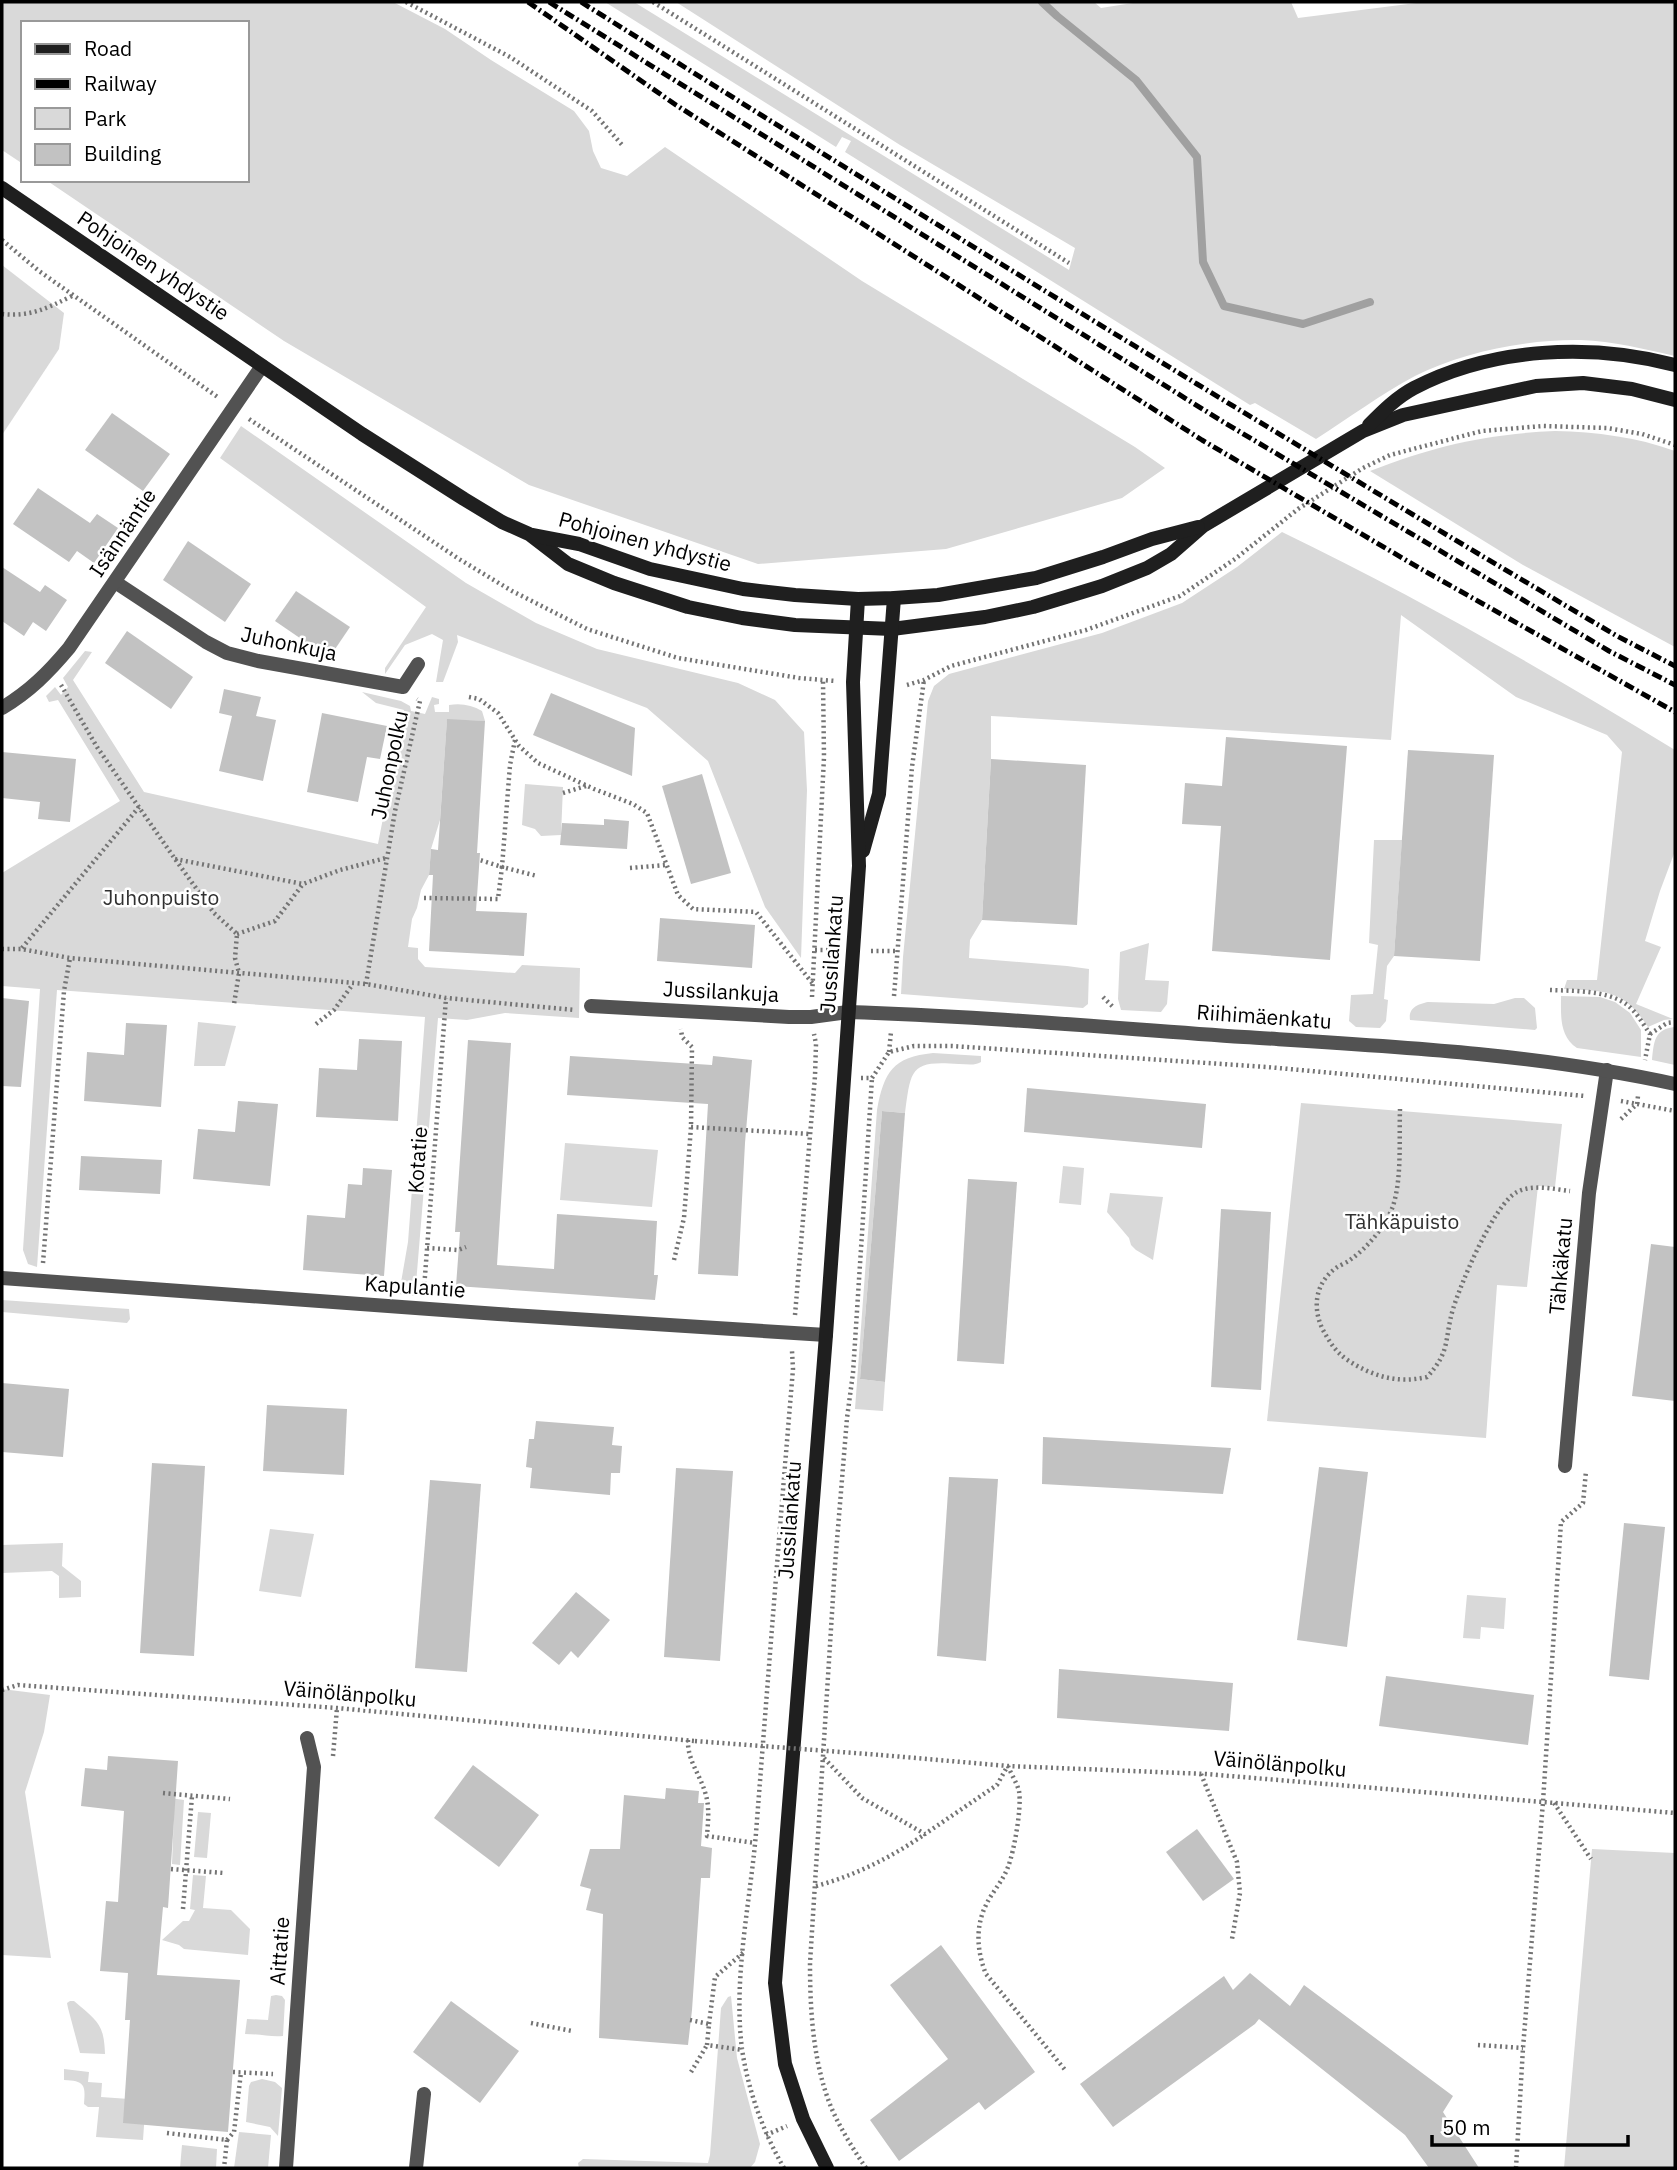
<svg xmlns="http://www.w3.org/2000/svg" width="1677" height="2170" viewBox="0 0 1677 2170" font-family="'IBM Plex Sans',sans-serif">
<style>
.green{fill:#d9d9d9}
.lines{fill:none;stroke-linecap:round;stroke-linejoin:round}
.stream{stroke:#a0a0a0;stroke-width:8}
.building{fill:#c2c2c2}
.path{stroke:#747474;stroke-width:4.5;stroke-dasharray:2 3.5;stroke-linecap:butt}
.service{stroke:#525252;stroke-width:14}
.minor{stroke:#525252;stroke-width:14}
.tertiary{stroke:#525252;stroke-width:14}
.secondary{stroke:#1f1f1f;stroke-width:14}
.rail{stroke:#000;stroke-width:5;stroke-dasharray:10 3.5 2 3.5;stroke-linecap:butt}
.path-bridge{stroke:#747474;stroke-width:4.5;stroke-dasharray:2 3.5;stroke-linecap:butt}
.labels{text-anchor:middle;stroke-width:5;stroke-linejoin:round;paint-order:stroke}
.street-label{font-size:21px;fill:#000;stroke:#fff}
.park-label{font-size:21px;fill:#303030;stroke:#fff}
</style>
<rect width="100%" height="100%" fill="#fff"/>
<!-- green -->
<g class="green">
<polygon points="2,2 393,2 445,29 491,60 574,111 589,131 593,151 601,168 627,176 665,147 862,281 1135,447 1165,468 1122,498 946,549 758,564 529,485 284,341 46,180 247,180 247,23 23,23 23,164 2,150"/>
<path d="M605 2H634L1069 270 1075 248 900 145 676 2H1094L1101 8 1139 2H1291L1298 18 1424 2H1675V356C1644 349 1613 341 1581 340 1528 339 1462 352 1415 376 1381 394 1349 418 1316 439L1255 403 1250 405 845 152 851 141 842 137 836 147Z"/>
<polygon points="2,265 64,313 59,349 2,435"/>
<polygon points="241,426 466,583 536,623 597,649 738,683 775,700 804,732 807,790 801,958 765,907 708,761 647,708 457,635 458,642 443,682 436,682 443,640 432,634 405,645 385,674 385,668 426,607 220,458"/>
<path d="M1555 431C1597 432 1636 437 1675 451V647L1523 565 1370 471C1434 446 1486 434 1555 431Z"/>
<path d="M1282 532C1417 597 1547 672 1675 750V851L1660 891 1645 941 1661 947 1636 1004 1673 1019 1664 1020 1648 1027C1623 989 1606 991 1564 989L1567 980H1597L1622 752 1607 735 1516 697 1401 615 1391 740 991 716V759L982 920 970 940 969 958 1067 966 1089 969 1088 1004 1083 1008 901 994 903 957 928 701 934 686 949 674 1102 633 1182 603 1237 567Z"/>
<path d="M85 651 92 652 73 680 144 792 378 844 404 710 376 703 362 692 401 701 410 706 411 711 425 714 432 697 439 699V704L434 705 435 712H449V705C461 703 472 705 482 711L485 721 447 720 440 820 431 849 429 875 421 890 417 908 412 919 408 947 418 948V959L425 967 515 973 522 965 580 968 579 1018 505 1013 467 1020 438 1018 415 1296 399 1294 408 1242 425 1017 57 990 37 1267 28 1264 23 1250 40 989 2 986V873L120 801 58 700 49 702 46 696 55 687 61 695 68 687 63 678Z"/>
<polygon points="525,784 563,787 561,835 541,836 535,829 522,825"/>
<polygon points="1374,840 1402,840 1394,956 1387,966 1384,999 1388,1000 1386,1021 1380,1028 1356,1027 1349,1021 1351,995 1373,994 1378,945 1369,943"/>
<polygon points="1149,943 1145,980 1169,981 1167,1004 1161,1012 1121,1010 1118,999 1120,952"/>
<path d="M1561 996 1600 997 1615 1002 1630 1013 1641 1030V1057L1577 1048C1559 1036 1561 1015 1561 996Z"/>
<path d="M1515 998H1524L1535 1008 1537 1028 1535 1030 1410 1020C1408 1007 1419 1004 1428 1002L1494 1004Z"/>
<polygon points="198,1022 236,1026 225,1066 194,1066"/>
<path d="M1675 1027V1065L1652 1060C1654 1042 1654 1029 1675 1027Z"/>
<path d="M933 1053 981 1056V1062C974 1066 967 1064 959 1064 910 1060 911 1069 905 1113L882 1111 860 1379 885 1382 883 1411 855 1409 877 1110C884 1072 893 1057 933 1053Z"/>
<polygon points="1301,1103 1562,1124 1555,1187 1538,1186 1527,1287 1497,1285 1486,1438 1267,1421"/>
<polygon points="565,1143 658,1150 652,1207 560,1200"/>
<polygon points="1063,1166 1084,1168 1081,1205 1059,1203"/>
<polygon points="1110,1193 1163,1197 1153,1260 1136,1250 1131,1245 1129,1238 1107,1212"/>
<polygon points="2,1300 129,1309 130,1319 127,1323 2,1312"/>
<polygon points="270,1529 314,1534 301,1597 259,1591"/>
<polygon points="63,1543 62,1566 81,1581 81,1597 59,1598 59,1576 52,1571 2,1573 2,1545"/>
<polygon points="1467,1595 1506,1598 1504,1629 1481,1627 1480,1639 1463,1638"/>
<polygon points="2,1689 50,1695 44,1732 25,1792 51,1958 2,1955"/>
<polygon points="163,1797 184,1800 180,1865 172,1864 174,1813"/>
<polygon points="198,1812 211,1813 207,1858 194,1857"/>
<polygon points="1592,1849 1675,1853 1675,2168 1564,2168"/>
<polygon points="193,1875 206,1876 203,1908 231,1910 250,1929 248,1955 184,1949 179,1945 162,1940 183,1921 189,1921 195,1910 190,1909"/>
<path d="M276 1995 282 1996 285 2000 283 2036C270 2037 259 2034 245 2034L247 2019 268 2020 271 1996Z"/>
<polygon points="731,1996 737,2058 760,2144 755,2162 750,2168 579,2168 578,2163 583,2159 708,2163 710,2155 721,2008 728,1997"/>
<path d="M70 2001H74C97 2021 104 2023 105 2054L80 2053 68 2008 67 2003Z"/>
<path d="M64 2069 89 2072 88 2082 102 2083 101 2097 143 2100 145 2111 143 2140 96 2137 99 2107H88L84 2104C86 2084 84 2081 64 2080Z"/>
<polygon points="262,2079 275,2082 282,2088 278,2136 270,2127 246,2122 249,2086 251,2082"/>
<polygon points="239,2132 271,2135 268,2168 234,2168"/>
<polygon points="182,2145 217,2149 216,2168 180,2168"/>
</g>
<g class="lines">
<!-- stream -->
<polyline class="stream" points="1042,2 1057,16 1136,80 1197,157 1203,262 1224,306 1303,324 1370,302"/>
</g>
<!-- building -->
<g class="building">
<polygon points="112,413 170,454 143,491 85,450"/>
<polygon points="38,488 90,523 97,514 118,528 94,563 77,551 69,562 13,524"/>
<polygon points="188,541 251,584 225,622 163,580"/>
<polygon points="2,567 40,592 45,585 67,600 46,631 33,622 24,636 2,621"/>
<polygon points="296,591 350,627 329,658 275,621"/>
<polygon points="127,631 193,677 171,709 105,663"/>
<polygon points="224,689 261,697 256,716 276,720 263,781 219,771 232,716 219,713"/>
<polygon points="551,693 635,728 632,776 533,735"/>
<polygon points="322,713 387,726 380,759 367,757 358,802 307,792"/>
<polygon points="447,719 485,721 477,853 480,853 476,911 527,913 524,956 429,951 433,875 429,875 431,849 438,850"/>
<polygon points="1226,737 1347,746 1330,960 1212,951 1221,826 1182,824 1185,783 1222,786"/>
<polygon points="1408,750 1494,755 1480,961 1394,956"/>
<polygon points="2,752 76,759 70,822 38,819 40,802 2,798"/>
<polygon points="991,759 1086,765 1077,925 982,920"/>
<polygon points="702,774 731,873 691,884 662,786"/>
<polygon points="604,819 629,821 627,849 560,845 562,823 604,825"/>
<polygon points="660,918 755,925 752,968 657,961"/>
<polygon points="2,998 29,1001 21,1087 2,1086"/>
<polygon points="126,1023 167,1025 161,1107 84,1101 87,1052 124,1055"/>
<polygon points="359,1039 402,1041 398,1121 316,1117 319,1068 357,1070"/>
<polygon points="468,1040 511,1043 497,1265 554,1269 557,1214 657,1221 654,1275 658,1275 655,1300 456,1286 460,1232 455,1232"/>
<polygon points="570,1056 712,1065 713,1056 752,1060 745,1143 738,1276 698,1274 708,1104 567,1095"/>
<polygon points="1027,1088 1206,1104 1202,1148 1024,1132"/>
<polygon points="238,1101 278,1104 270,1186 193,1179 198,1129 235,1132"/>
<polygon points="882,1111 905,1113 885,1382 860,1379"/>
<polygon points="81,1156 162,1160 160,1194 79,1190"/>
<polygon points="363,1168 392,1170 384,1276 303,1270 307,1215 345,1218 348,1184 362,1185"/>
<polygon points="968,1179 1017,1182 1004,1364 957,1361"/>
<polygon points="1221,1209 1271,1212 1261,1390 1211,1387"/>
<polygon points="1651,1244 1675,1247 1675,1401 1632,1396"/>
<polygon points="2,1383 69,1389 63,1457 2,1452"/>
<polygon points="267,1405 347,1409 344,1475 263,1471"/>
<polygon points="536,1421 614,1427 612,1445 622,1446 620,1473 611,1473 610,1495 530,1488 532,1468 526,1467 529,1439 534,1439"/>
<polygon points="1043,1437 1231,1448 1223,1494 1042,1484"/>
<polygon points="152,1463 205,1466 194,1656 140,1653"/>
<polygon points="1319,1467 1368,1472 1347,1647 1297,1640"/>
<polygon points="676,1468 733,1471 720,1661 664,1657"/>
<polygon points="949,1477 998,1479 986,1661 937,1656"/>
<polygon points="430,1480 481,1484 467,1672 415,1668"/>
<polygon points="1624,1523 1665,1527 1649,1680 1609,1676"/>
<polygon points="576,1592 610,1620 578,1658 571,1651 559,1665 532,1643"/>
<polygon points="1059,1669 1233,1683 1229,1731 1057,1718"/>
<polygon points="1386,1676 1534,1695 1528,1745 1379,1726"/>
<polygon points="108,1756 178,1761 168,1908 163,1907 157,1975 240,1980 228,2132 123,2123 130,2020 125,2020 128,1973 100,1971 106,1901 118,1902 124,1811 81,1806 85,1768 107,1770"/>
<polygon points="473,1765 539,1815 499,1867 434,1818"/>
<polygon points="666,1788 699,1791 698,1803 704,1803 701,1846 712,1848 710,1878 701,1878 692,2010 688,2045 599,2038 603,1914 586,1910 591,1889 580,1886 590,1849 620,1849 624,1795 665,1799"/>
<polygon points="1197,1829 1234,1879 1203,1901 1166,1852"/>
<polygon points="941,1945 1035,2072 985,2110 979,2102 899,2161 870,2120 948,2059 890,1985"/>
<polygon points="1250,1973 1290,2006 1304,1985 1453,2096 1443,2112 1479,2168 1429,2168 1405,2135 1259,2019 1255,2024 1113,2127 1080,2084 1224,1976 1233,1990"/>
<polygon points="451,2001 519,2051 480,2103 413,2052"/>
</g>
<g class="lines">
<!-- path -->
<g class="path">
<polyline points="406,2 510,57 592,111 624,147"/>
<polyline points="653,2 1069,263"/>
<polyline points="2,240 39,271 219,398"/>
<path d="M2 314C31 317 47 308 72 296"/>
<polyline points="249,419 459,559 512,591 587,629 678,658 799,678 835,681"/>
<polyline points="61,685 97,747 175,859 214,913 237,934 235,958 239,973 234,1004"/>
<polyline points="907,685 924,680 951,666 1086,630 1180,596 1235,559 1298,509 1363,468 1390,455 1482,431 1543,426 1607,428 1642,434 1675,445"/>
<polyline points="469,697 479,699 498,713 519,746 538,763 594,789 633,804 647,813 678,895 693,909 756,912 813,984"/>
<polyline points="515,740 510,765 502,867 537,876"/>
<polyline points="563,793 586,786"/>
<polyline points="175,859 303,884 340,870 386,858"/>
<polyline points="630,868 666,865"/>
<polyline points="424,898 498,899 502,867 480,860"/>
<polyline points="237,934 275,921 303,884"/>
<polyline points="22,948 139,807"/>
<polyline points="2,949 21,949 70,958 366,984 446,998 575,1010"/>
<polyline points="815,950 834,950"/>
<polyline points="871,951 898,951"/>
<polyline points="366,984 395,811 420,701 417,699"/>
<path d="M1550 990C1573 991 1606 990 1626 1004 1636 1011 1643 1024 1650 1034L1645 1060"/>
<polyline points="894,996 912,767 924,680"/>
<polyline points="812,997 824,757 823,680"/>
<polyline points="1103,997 1114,1008"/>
<polyline points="316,1024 334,1010 353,984"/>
<polyline points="1650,1034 1667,1023 1675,1022"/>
<polyline points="889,1052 891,1032"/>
<polyline points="861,1078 872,1078 889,1052 914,1046 952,1046 1267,1067 1585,1096"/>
<polyline points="1621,1101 1675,1111"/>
<path d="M1400 1109C1399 1139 1402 1178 1393 1206 1385 1227 1368 1247 1350 1260 1346 1263 1340 1265 1336 1268 1315 1283 1312 1308 1323 1330 1329 1341 1335 1351 1346 1359 1371 1376 1397 1384 1427 1377 1451 1351 1444 1340 1453 1309 1461 1283 1494 1204 1517 1192 1532 1184 1554 1189 1570 1191"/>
<polyline points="1621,1119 1637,1104 1638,1096"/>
<polyline points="691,1127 810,1134"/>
<polyline points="427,1248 458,1250 466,1247"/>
<polyline points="674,1260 684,1218 691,1127 692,1047 682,1037 681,1029"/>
<polyline points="43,1263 64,991 70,958"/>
<polyline points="424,1289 446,998"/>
<polyline points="795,1315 815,1076 816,1044 814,1034"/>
<polyline points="2,1690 18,1685 337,1708 695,1741"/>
<path d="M688 1740C687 1759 700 1775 705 1792 710 1807 708 1821 707 1836L755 1843"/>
<polyline points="881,1755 1008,1766 1206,1774 1675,1813"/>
<polyline points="333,1756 337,1708"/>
<polyline points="824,1758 862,1798 925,1834 997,1785 1007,1767"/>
<path d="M1008 1766C1011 1774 1017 1783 1019 1791 1022 1807 1014 1852 1008 1867 1003 1881 992 1892 986 1905 975 1927 977 1952 986 1974L1066 2071"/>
<polyline points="1201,1774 1237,1862 1240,1893 1232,1939"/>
<polyline points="163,1793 230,1799"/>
<polyline points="1554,1803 1591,1859"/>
<polyline points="171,1869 224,1873"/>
<path d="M816 1886C854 1876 892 1857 925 1834"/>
<polyline points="183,1909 192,1796"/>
<polyline points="690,2020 709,2024 707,2045 743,2050"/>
<polyline points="531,2023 572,2031"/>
<polyline points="709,2024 715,1977 744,1952"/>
<polyline points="1478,2045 1523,2048"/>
<polyline points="233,2072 273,2074"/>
<polyline points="691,2072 707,2045"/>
<polyline points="167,2133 227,2140 224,2168"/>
<polyline points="766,2135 787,2126"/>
<polyline points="227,2140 234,2132 241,2072"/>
<path d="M784 2168C763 2132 748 2090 742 2049 733 1978 750 1904 756 1833 768 1678 780 1524 793 1369L792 1351"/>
<path d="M866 2168C853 2149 840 2128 831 2107 813 2062 810 2011 810 1963L835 1565 847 1418 853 1373 872 1078"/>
<polyline points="1516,2168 1523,2048 1543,1802 1561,1522 1583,1503 1586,1471"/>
</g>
<!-- service -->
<polyline class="service" points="416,2168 424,2094"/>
<!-- minor -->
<g class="minor">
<polyline points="115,582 206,642 227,653 258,661 403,687 418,664"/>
<path d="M2 708C30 691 48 673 69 648L262 366"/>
<polyline points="591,1006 789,1017 811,1017 848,1012"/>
<polyline points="2,1278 498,1314 826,1335"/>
<polyline points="1565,1466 1589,1193 1607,1070"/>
<polyline points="286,2168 314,1767 307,1738"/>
</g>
<!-- tertiary -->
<path class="tertiary" d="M848 1012C980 1016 1112 1028 1244 1037 1388 1046 1534 1053 1675 1084"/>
<!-- secondary -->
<g class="secondary">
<polyline points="2,188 362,434 464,499 502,522 529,534 568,564 614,583 688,607 742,618 795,625 892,629 985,617 1033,607 1102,586 1147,568 1171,554 1203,526 1363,431 1403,415 1536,386 1583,383 1632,389 1675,400"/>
<path d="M1369 425C1383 411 1397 397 1414 388 1493 347 1591 343 1675 365"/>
<polyline points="532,535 579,544 650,569 743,589 795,595 858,599 894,598 938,595 1036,578 1103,557 1152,539 1198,527"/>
<polyline points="863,851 879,794 894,598"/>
<polyline points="827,2168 803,2119 785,2064 775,1983 826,1335 859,866 853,682 858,599"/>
</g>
<!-- rail -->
<g class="rail">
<polyline points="528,2 676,105 1202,440 1421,569 1675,712"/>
<polyline points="549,2 1225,423 1609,651 1675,685"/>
<path d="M581 2C924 218 1268 430 1617 636L1675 666"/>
</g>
<!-- path-bridge -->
<polyline class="path-bridge" points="695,1741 881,1755"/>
</g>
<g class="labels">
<!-- street labels -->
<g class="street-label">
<text transform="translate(153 266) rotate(34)" y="7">Pohjoinen yhdystie</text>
<text transform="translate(123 533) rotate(-56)" y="7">Isännäntie</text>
<text transform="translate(645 542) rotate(15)" y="7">Pohjoinen yhdystie</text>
<text transform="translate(289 644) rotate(12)" y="7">Juhonkuja</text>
<text transform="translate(390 765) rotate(-78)" y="7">Juhonpolku</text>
<text transform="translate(832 954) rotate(-86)" y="7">Jussilankatu</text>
<text transform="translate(721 992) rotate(3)" y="7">Jussilankuja</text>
<text transform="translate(1264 1017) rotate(4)" y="7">Riihimäenkatu</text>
<text transform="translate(418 1160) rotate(-86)" y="7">Kotatie</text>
<text transform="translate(1561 1266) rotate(-85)" y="7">Tähkäkatu</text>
<text transform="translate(415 1287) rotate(4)" y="7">Kapulantie</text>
<text transform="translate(790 1520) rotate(-86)" y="7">Jussilankatu</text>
<text transform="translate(350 1694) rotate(5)" y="7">Väinölänpolku</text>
<text transform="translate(1280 1764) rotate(5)" y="7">Väinölänpolku</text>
<text transform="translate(280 1951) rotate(-86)" y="7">Aittatie</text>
</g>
<!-- park labels -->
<g class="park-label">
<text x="161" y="905">Juhonpuisto</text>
<text x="1402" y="1229">Tähkäpuisto</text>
</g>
</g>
<!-- border -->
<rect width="1677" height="2170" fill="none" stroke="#000000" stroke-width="7"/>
<!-- legend -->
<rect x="21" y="21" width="228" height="161" fill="#ffffff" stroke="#999999" stroke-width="2"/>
<rect x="35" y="44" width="35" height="10" fill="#1f1f1f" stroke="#999999" stroke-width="2"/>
<text x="84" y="56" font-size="21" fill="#000000">Road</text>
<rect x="35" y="79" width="35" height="10" fill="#000000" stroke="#999999" stroke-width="2"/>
<text x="84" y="91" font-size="21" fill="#000000">Railway</text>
<rect x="35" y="108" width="35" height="21" fill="#d9d9d9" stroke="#999999" stroke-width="2"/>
<text x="84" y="126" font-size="21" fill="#000000">Park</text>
<rect x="35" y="144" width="35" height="21" fill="#c2c2c2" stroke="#999999" stroke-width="2"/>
<text x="84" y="161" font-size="21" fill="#000000">Building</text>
<!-- scale -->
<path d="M1432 2135v10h196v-10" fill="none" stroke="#000000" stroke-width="3.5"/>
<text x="1442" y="2135" font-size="21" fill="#000000" stroke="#ffffff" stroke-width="5" paint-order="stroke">50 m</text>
</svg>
